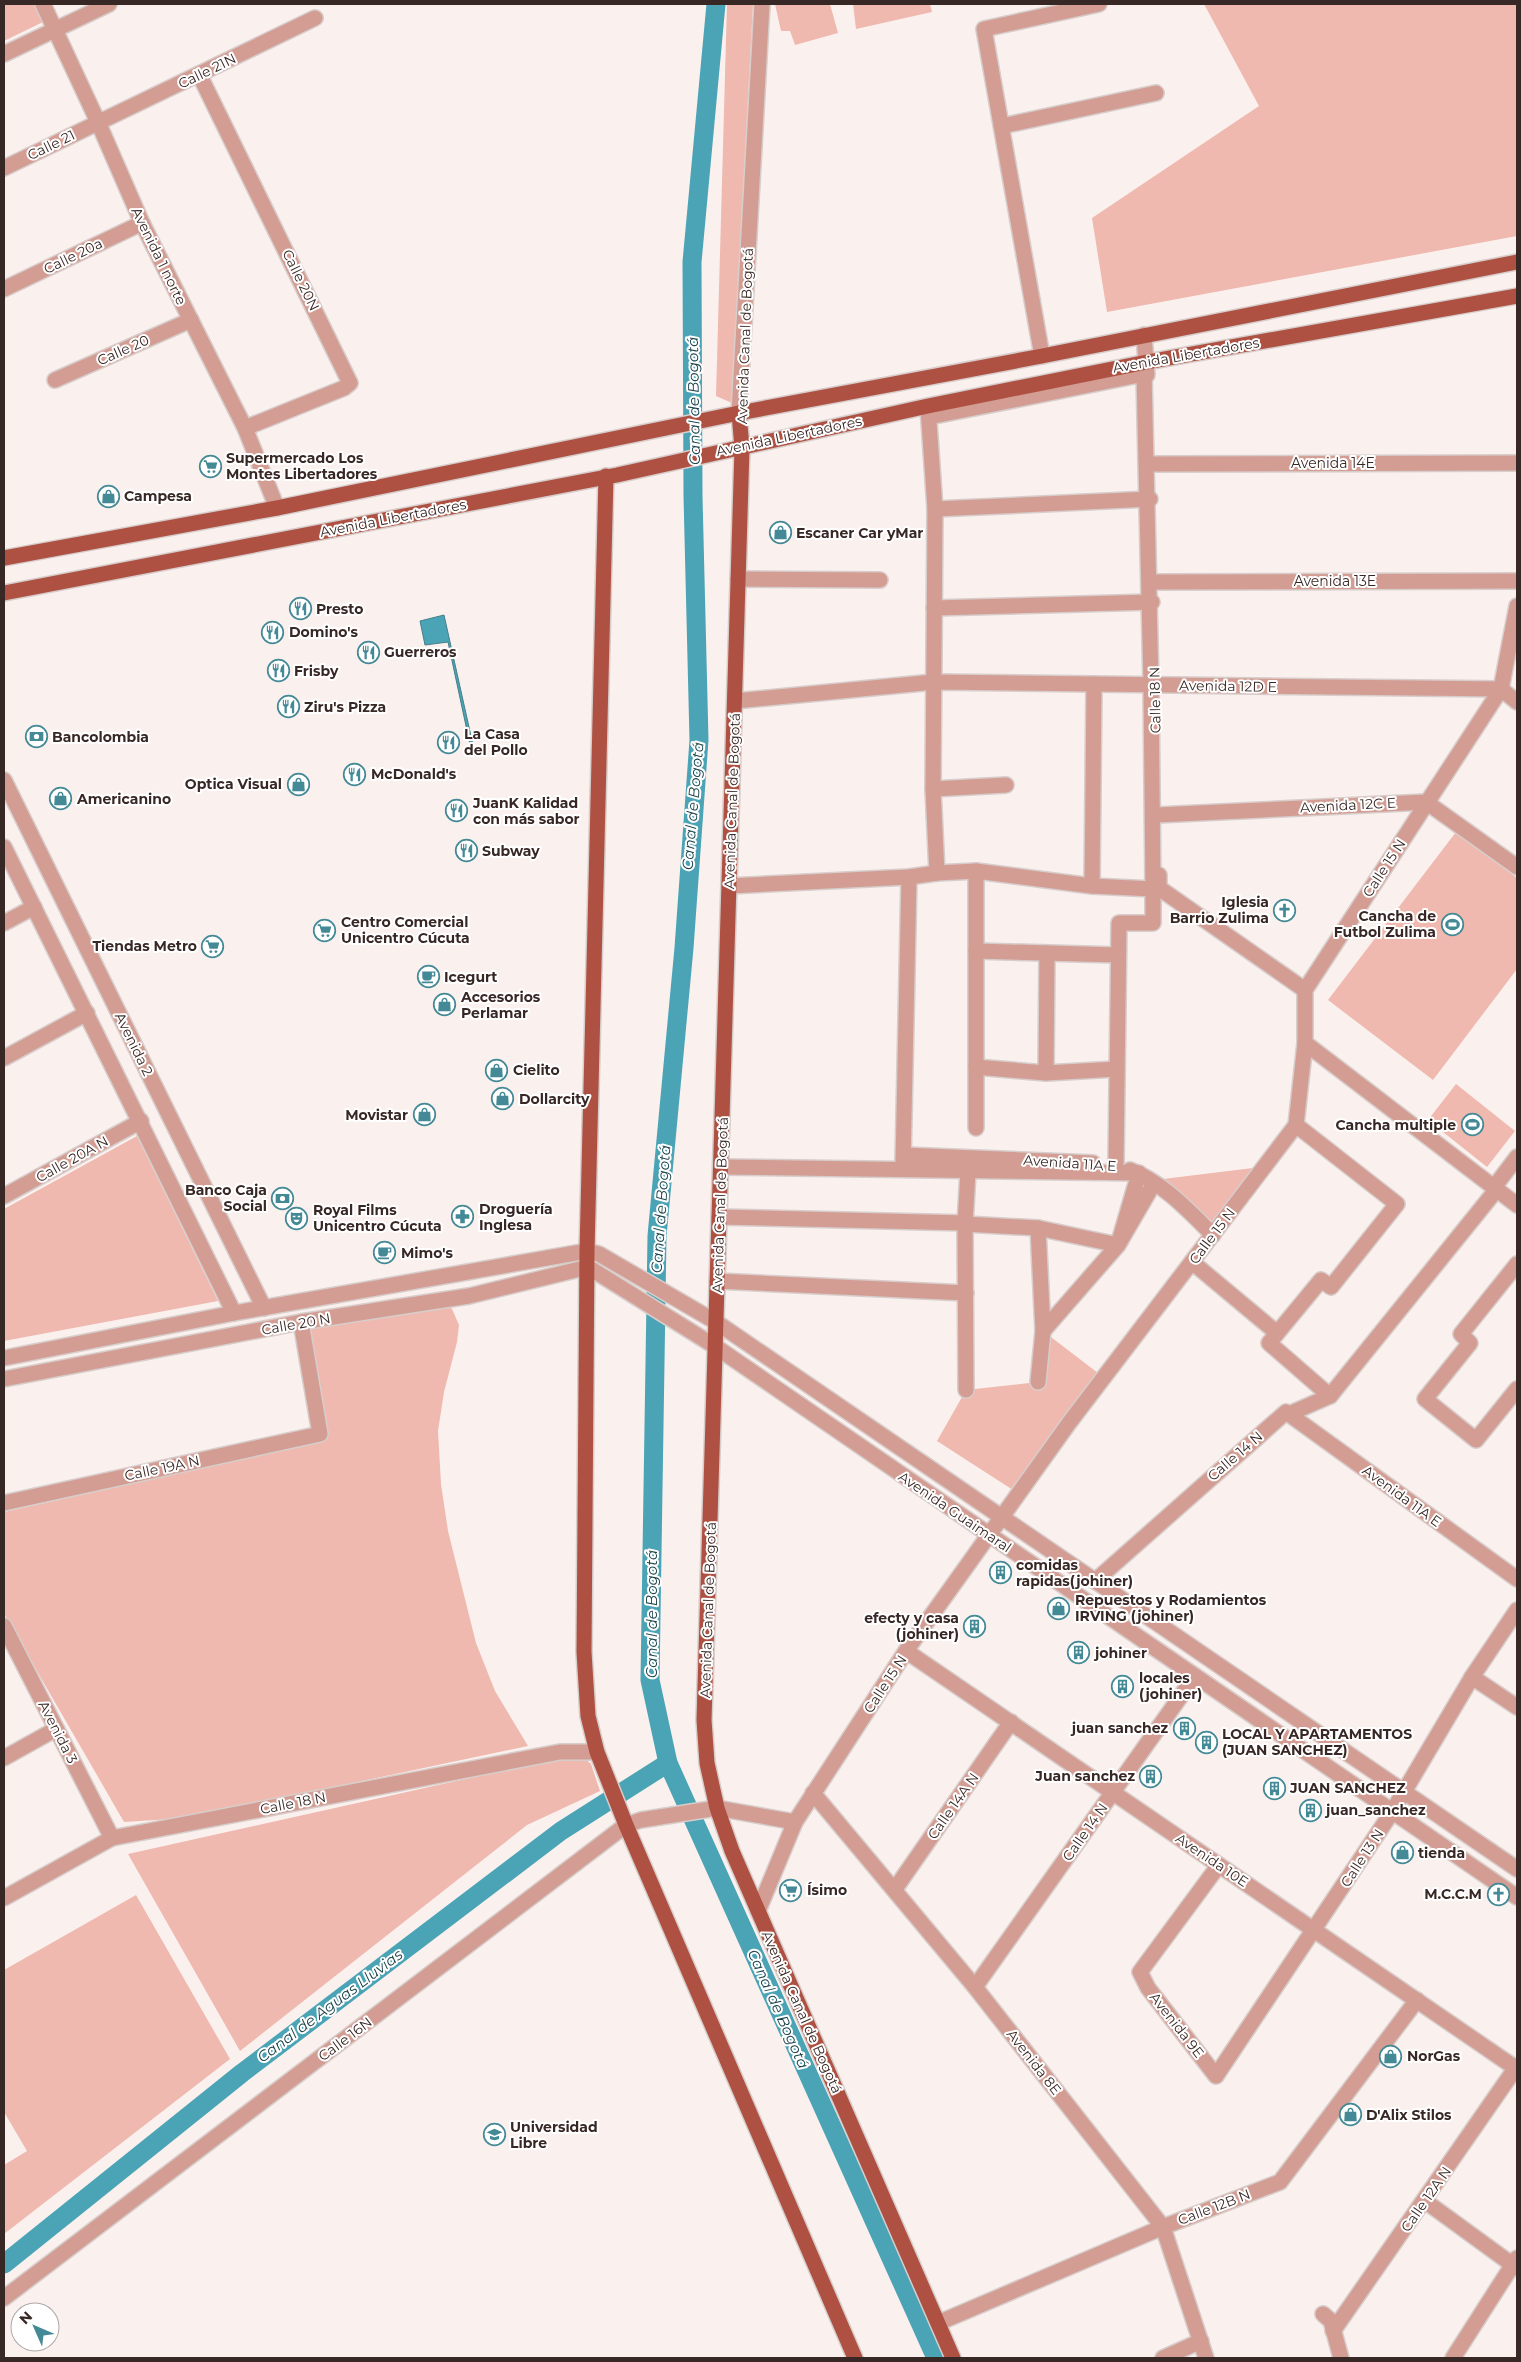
<svg xmlns="http://www.w3.org/2000/svg" width="1521" height="2362" viewBox="0 0 1521 2362" font-family="Montserrat,sans-serif">
<style>
.green{fill:#efb9af}
.water{fill:#4ba4b5;stroke:#457f8a}
.lines{fill:none;stroke-linecap:round;stroke-linejoin:round}
.canal{stroke:#4ba4b5;stroke-width:19}
.minor-casing{stroke:#d7cdcb;stroke-width:18}
.major-casing{stroke:#d7cdcb;stroke-width:18}
.minor{stroke:#d39d93;stroke-width:15}
.major{stroke:#ae5142;stroke-width:15}
.labels{text-anchor:middle;stroke-width:4;stroke-linejoin:round;paint-order:stroke}
.street-label{font-size:14px;fill:#382825;stroke:#fff}
.poi-label{font-size:14px;font-weight:bold;fill:#382825;stroke:#fff;text-anchor:start}
.water-label{font-size:15px;font-style:italic;fill:#1b444b;stroke:#fff}
</style>
<rect width="100%" height="100%" fill="#faf1ef"/>
<!-- green -->
<g class="green">
<polygon points="4,4 35,4 43,22 4,41"/>
<polygon points="727,4 753,4 732,403 716,396"/>
<polygon points="775,4 830,4 838,33 795,45 790,31 781,31"/>
<polygon points="853,4 930,4 932,12 856,29"/>
<polygon points="1204,4 1517,4 1517,236 1107,312 1092,218 1259,106"/>
<polygon points="1456,832 1517,878 1517,969 1433,1080 1328,1000"/>
<polygon points="1456,1084 1515,1131 1487,1167 1428,1120"/>
<polygon points="137,1136 218,1301 4,1341 4,1209"/>
<polygon points="1261,1167 1214,1230 1155,1180"/>
<polygon points="441,1300 452,1309 459,1325 457,1342 444,1392 438,1431 441,1484 448,1531 476,1643 495,1691 528,1746 187,1818 124,1822 4,1614 4,1512 326,1440 306,1328"/>
<polygon points="1043,1331 1098,1373 1013,1490 937,1441 966,1390 1038,1382"/>
<polygon points="582,1756 591,1764 600,1791 527,1825 240,2051 128,1854 564,1757"/>
<polygon points="136,1895 230,2059 4,2234 4,2165 27,2151 4,2112 4,1970"/>
</g>
<!-- water -->
<polygon class="water" points="444,615 475,754 472,754 448,642 425,645 420,621"/>
<g class="lines">
<!-- canal -->
<g class="canal">
<polyline points="716,4 692,262 693,496 699,740 684,948 657,1236 650,1680 668,1763 936,2358"/>
<polyline points="4,2264 242,2073 561,1831 668,1763"/>
</g>
<defs>
<g id="minor">
<polyline points="43,4 98,122 142,223 245,428 277,508"/>
<polyline points="4,54 109,4"/>
<polyline points="200,76 350,383 344,388 245,428"/>
<polyline points="1002,126 1156,93"/>
<polyline points="4,168 315,18"/>
<polyline points="4,289 142,223"/>
<polyline points="1144,335 1147,375"/>
<polyline points="1042,356 984,29 1099,4"/>
<polyline points="55,380 191,320"/>
<polyline points="928,407 935,509 933,789 1006,785"/>
<polyline points="739,413 762,4"/>
<polyline points="929,417 1144,374 1151,685 1153,889 1092,886"/>
<polyline points="1149,464 1517,463"/>
<polyline points="935,509 1150,499"/>
<polyline points="738,579 880,580"/>
<polyline points="1152,582 1517,581"/>
<polyline points="934,608 1152,602"/>
<polyline points="735,701 934,682 1501,689 1517,702"/>
<polyline points="4,780 264,1308"/>
<polyline points="933,789 937,873"/>
<polyline points="1157,815 1426,802 1517,867"/>
<polyline points="4,847 234,1313"/>
<polyline points="976,871 1092,886 1094,684"/>
<polyline points="1159,875 1159,888 1305,990"/>
<polyline points="729,886 909,877 937,873 976,871 976,1128"/>
<polyline points="4,923 34,907"/>
<polyline points="976,951 1118,955"/>
<polyline points="1305,1043 1517,1205"/>
<polyline points="4,1058 87,1013"/>
<polyline points="976,1067 1046,1073 1117,1069"/>
<polyline points="1046,1073 1047,953"/>
<polyline points="1296,1125 1397,1204 1331,1287 1321,1280 1269,1343 1330,1396"/>
<polyline points="904,1155 1093,1163"/>
<polyline points="903,1163 909,877"/>
<polyline points="1116,1164 1119,923 1153,923 1153,889"/>
<polyline points="721,1167 1139,1173 1118,1245 1038,1228 965,1224"/>
<path d="M1130 1170C1162 1182 1189 1211 1213 1235"/>
<polyline points="1495,1186 1517,1157"/>
<polyline points="4,1196 141,1121"/>
<polyline points="719,1217 966,1223"/>
<polyline points="1038,1228 1043,1331 1038,1382"/>
<polyline points="1192,1262 1277,1333"/>
<polyline points="1517,1264 1461,1334 1470,1343 1425,1399 1476,1440 1517,1389"/>
<polyline points="717,1281 966,1293"/>
<polyline points="1043,1331 1118,1245 1150,1190"/>
<polyline points="4,1358 234,1313 587,1251 599,1254 716,1322 1517,1869"/>
<polyline points="4,1379 301,1322 469,1296 588,1267 716,1347 1517,1897"/>
<polyline points="966,1390 965,1224 968,1172"/>
<polyline points="1289,1414 1330,1396 1497,1189"/>
<polyline points="4,1503 320,1434 301,1322"/>
<polyline points="1095,1581 1286,1412 1517,1579"/>
<polyline points="4,1626 112,1838"/>
<polyline points="906,1651 1517,2069"/>
<polyline points="1472,1677 1517,1707"/>
<polyline points="4,1758 56,1729"/>
<polyline points="813,1793 975,1987 1163,2227 1206,2358"/>
<polyline points="1219,1865 1140,1972 1148,1988 1216,2076 1392,1812 1472,1677 1517,1610"/>
<polyline points="895,1889 1011,1722"/>
<polyline points="4,1898 112,1838 560,1752 597,1752"/>
<polyline points="758,1911 795,1822 906,1651 1069,1423 1296,1125 1305,1043 1305,990 1501,689 1517,606"/>
<polyline points="975,1987 1195,1676"/>
<polyline points="1425,2201 1517,2268"/>
<polyline points="4,2298 626,1825 641,1820 717,1808 795,1822"/>
<polyline points="1323,2314 1331,2321 1341,2358"/>
<polyline points="938,2323 1163,2227 1280,2182 1417,2000"/>
<polyline points="1333,2331 1517,2066"/>
<polyline points="1163,2358 1201,2341"/>
<polyline points="1453,2358 1517,2258"/>
</g>
<g id="major">
<polyline points="739,413 742,448 704,1720 707,1763 717,1808 732,1851 953,2358"/>
<polyline points="606,476 587,1251 584,1652 588,1716 597,1752 626,1825 855,2358"/>
<polyline points="4,558 277,508 739,413 1042,356 1517,262"/>
<polyline points="4,593 617,475 928,406 1147,362 1517,296"/>
</g>
</defs>
<!-- minor casing -->
<use href="#minor" class="minor-casing"/>
<!-- major casing -->
<use href="#major" class="major-casing"/>
<!-- minor -->
<use href="#minor" class="minor"/>
<!-- major -->
<use href="#major" class="major"/>
</g>
<!-- icons -->
<defs>
<symbol id="supermarket-ring" viewBox="-11 -11 22 22"><circle r="9.5" fill="#fff" stroke="#448996" stroke-width="1.5"/><path d="M-6-5.5h2.5l.6 2H6L4.5 2H-2.5L-4.4-4H-6ZM-1.5 3.2a1.3 1.3 0 1 0 .1 0ZM3 3.2a1.3 1.3 0 1 0 .1 0Z" fill="#448996"/></symbol>
<symbol id="shop-ring" viewBox="-11 -11 22 22"><circle r="9.5" fill="#fff" stroke="#448996" stroke-width="1.5"/><path d="M-5-2.5h2.3a2.7 3.5 0 0 1 5.4 0H5L5.5 6h-11ZM-1.5-2.5h3a1.5 2.3 0 0 0-3 0Z" fill="#448996"/></symbol>
<symbol id="restaurant-ring" viewBox="-11 -11 22 22"><circle r="9.5" fill="#fff" stroke="#448996" stroke-width="1.5"/><path d="M-5-6h1v4h1v-4h1v4h1v-4h1v5L-1.5 .5V6h-2V.5L-5-1ZM5-6V6H3V1.5H1.5Q1.5-4 5-6Z" fill="#448996"/></symbol>
<symbol id="bank-ring" viewBox="-11 -11 22 22"><circle r="9.5" fill="#fff" stroke="#448996" stroke-width="1.5"/><path d="M-6-4H6V4H-6ZM0-2.3a2.3 2.3 0 1 0 0 4.6a2.3 2.3 0 1 0 0-4.6Z" fill="#448996"/></symbol>
<symbol id="church-ring" viewBox="-11 -11 22 22"><circle r="9.5" fill="#fff" stroke="#448996" stroke-width="1.5"/><path d="M-1.2-6h2.4v3.5h3.3v2.4h-3.3V6h-2.4V-.1h-3.3v-2.4h3.3Z" fill="#448996"/></symbol>
<symbol id="stadium-ring" viewBox="-11 -11 22 22"><circle r="9.5" fill="#fff" stroke="#448996" stroke-width="1.5"/><path d="M0-5a6.5 5 0 1 0 0 10a6.5 5 0 1 0 0-10ZM-3.5-1.8h7v3.6h-7Z" fill="#448996"/></symbol>
<symbol id="cafe-ring" viewBox="-11 -11 22 22"><circle r="9.5" fill="#fff" stroke="#448996" stroke-width="1.5"/><path d="M-5.5-4.5H6V0H3Q3 3.5 0 3.5H-2.5Q-5.5 3.5-5.5 0ZM3-3.2v2h1.7v-2ZM-6 4.5H4V6H-6Z" fill="#448996"/></symbol>
<symbol id="pharmacy-ring" viewBox="-11 -11 22 22"><circle r="9.5" fill="#fff" stroke="#448996" stroke-width="1.5"/><path d="M-2-6h4v4h4v4h-4v4h-4v-4h-4v-4h4Z" fill="#448996"/></symbol>
<symbol id="theatre-ring" viewBox="-11 -11 22 22"><circle r="9.5" fill="#fff" stroke="#448996" stroke-width="1.5"/><path d="M-5-5.5Q0-4 5-5.5V0Q5 5 0 6Q-5 5-5 0ZM-3.3-2.5H-1v1.5H-3.3ZM1-2.5H3.3v1.5H1ZM-2.8 1Q0 5.5 2.8 1Z" fill="#448996"/></symbol>
<symbol id="building-ring" viewBox="-11 -11 22 22"><circle r="9.5" fill="#fff" stroke="#448996" stroke-width="1.5"/><path d="M-4-6H4V6H1V3H-1V6H-4ZM-2.5-4.3h1.7v1.8h-1.7ZM.8-4.3h1.7v1.8H.8ZM-2.5-1h1.7V.8h-1.7ZM.8-1h1.7V.8H.8Z" fill="#448996"/></symbol>
<symbol id="university-ring" viewBox="-11 -11 22 22"><circle r="9.5" fill="#fff" stroke="#448996" stroke-width="1.5"/><path d="M0-5L7-2L0 1L-7-2ZM-4 1L0 2.5L4 1V4Q0 6-4 4Z" fill="#448996"/></symbol>
</defs>
<g fill-rule="evenodd">
<use href="#supermarket-ring" x="198" y="454" width="25" height="25"/>
<use href="#shop-ring" x="96" y="484" width="25" height="25"/>
<use href="#shop-ring" x="768" y="520" width="25" height="25"/>
<use href="#restaurant-ring" x="288" y="596" width="25" height="25"/>
<use href="#restaurant-ring" x="260" y="620" width="25" height="25"/>
<use href="#restaurant-ring" x="356" y="640" width="25" height="25"/>
<use href="#restaurant-ring" x="266" y="658" width="25" height="25"/>
<use href="#restaurant-ring" x="276" y="694" width="25" height="25"/>
<use href="#bank-ring" x="24" y="724" width="25" height="25"/>
<use href="#restaurant-ring" x="436" y="730" width="25" height="25"/>
<use href="#restaurant-ring" x="342" y="762" width="25" height="25"/>
<use href="#shop-ring" x="286" y="772" width="25" height="25"/>
<use href="#shop-ring" x="48" y="786" width="25" height="25"/>
<use href="#restaurant-ring" x="444" y="798" width="25" height="25"/>
<use href="#restaurant-ring" x="454" y="838" width="25" height="25"/>
<use href="#church-ring" x="1272" y="898" width="25" height="25"/>
<use href="#stadium-ring" x="1440" y="912" width="25" height="25"/>
<use href="#supermarket-ring" x="312" y="918" width="25" height="25"/>
<use href="#supermarket-ring" x="200" y="934" width="25" height="25"/>
<use href="#cafe-ring" x="416" y="964" width="25" height="25"/>
<use href="#shop-ring" x="432" y="992" width="25" height="25"/>
<use href="#shop-ring" x="484" y="1058" width="25" height="25"/>
<use href="#shop-ring" x="490" y="1086" width="25" height="25"/>
<use href="#shop-ring" x="412" y="1102" width="25" height="25"/>
<use href="#stadium-ring" x="1460" y="1112" width="25" height="25"/>
<use href="#bank-ring" x="270" y="1186" width="25" height="25"/>
<use href="#pharmacy-ring" x="450" y="1204" width="25" height="25"/>
<use href="#theatre-ring" x="284" y="1206" width="25" height="25"/>
<use href="#cafe-ring" x="372" y="1240" width="25" height="25"/>
<use href="#building-ring" x="988" y="1560" width="25" height="25"/>
<use href="#shop-ring" x="1046" y="1596" width="25" height="25"/>
<use href="#building-ring" x="962" y="1614" width="25" height="25"/>
<use href="#building-ring" x="1066" y="1640" width="25" height="25"/>
<use href="#building-ring" x="1110" y="1674" width="25" height="25"/>
<use href="#building-ring" x="1172" y="1716" width="25" height="25"/>
<use href="#building-ring" x="1194" y="1730" width="25" height="25"/>
<use href="#building-ring" x="1138" y="1764" width="25" height="25"/>
<use href="#building-ring" x="1262" y="1776" width="25" height="25"/>
<use href="#building-ring" x="1298" y="1798" width="25" height="25"/>
<use href="#shop-ring" x="1390" y="1840" width="25" height="25"/>
<use href="#supermarket-ring" x="778" y="1878" width="25" height="25"/>
<use href="#church-ring" x="1486" y="1882" width="25" height="25"/>
<use href="#shop-ring" x="1378" y="2044" width="25" height="25"/>
<use href="#shop-ring" x="1338" y="2102" width="25" height="25"/>
<use href="#university-ring" x="482" y="2122" width="25" height="25"/>
</g>
<g class="labels">
<!-- street labels -->
<g class="street-label">
<text transform="translate(207 71) rotate(-26)" y="5">Calle 21N</text>
<text transform="translate(51 145) rotate(-26)" y="5">Calle 21</text>
<text transform="translate(73 256) rotate(-26)" y="5">Calle 20a</text>
<text transform="translate(159 256) rotate(64)" y="5">Avenida 1 norte</text>
<text transform="translate(301 280) rotate(64)" y="5">Calle 20N</text>
<text transform="translate(745 336) rotate(-88)" y="5">Avenida Canal de Bogotá</text>
<text transform="translate(123 350) rotate(-24)" y="5">Calle 20</text>
<text transform="translate(1186 355) rotate(-10)" y="5">Avenida Libertadores</text>
<text transform="translate(789 436) rotate(-12)" y="5">Avenida Libertadores</text>
<text x="1333" y="468">Avenida 14E</text>
<text transform="translate(393 518) rotate(-11)" y="5">Avenida Libertadores</text>
<text x="1335" y="586">Avenida 13E</text>
<text transform="translate(1228 686) rotate(1)" y="5">Avenida 12D E</text>
<text transform="translate(1155 700) rotate(-91)" y="5">Calle 18 N</text>
<text transform="translate(732 801) rotate(-88)" y="5">Avenida Canal de Bogotá</text>
<text transform="translate(1348 805) rotate(-3)" y="5">Avenida 12C E</text>
<text transform="translate(1384 868) rotate(-57)" y="5">Calle 15 N</text>
<text transform="translate(134 1044) rotate(64)" y="5">Avenida 2</text>
<text transform="translate(72 1159) rotate(-29)" y="5">Calle 20A N</text>
<text transform="translate(1070 1163) rotate(4)" y="5">Avenida 11A E</text>
<text transform="translate(720 1205) rotate(-88)" y="5">Avenida Canal de Bogotá</text>
<text transform="translate(1212 1236) rotate(-53)" y="5">Calle 15 N</text>
<text transform="translate(296 1324) rotate(-10)" y="5">Calle 20 N</text>
<text transform="translate(1235 1456) rotate(-41)" y="5">Calle 14 N</text>
<text transform="translate(162 1468) rotate(-12)" y="5">Calle 19A N</text>
<text transform="translate(1402 1496) rotate(36)" y="5">Avenida 11A E</text>
<text transform="translate(955 1512) rotate(34)" y="5">Avenida Guaimaral</text>
<text transform="translate(708 1610) rotate(-88)" y="5">Avenida Canal de Bogotá</text>
<text transform="translate(885 1684) rotate(-57)" y="5">Calle 15 N</text>
<text transform="translate(58 1732) rotate(63)" y="5">Avenida 3</text>
<text transform="translate(293 1803) rotate(-11)" y="5">Calle 18 N</text>
<text transform="translate(953 1806) rotate(-55)" y="5">Calle 14A N</text>
<text transform="translate(1085 1832) rotate(-55)" y="5">Calle 14 N</text>
<text transform="translate(1362 1858) rotate(-57)" y="5">Calle 13 N</text>
<text transform="translate(1212 1860) rotate(34)" y="5">Avenida 10E</text>
<text transform="translate(802 2012) rotate(66)" y="5">Avenida Canal de Bogotá</text>
<text transform="translate(1177 2025) rotate(52)" y="5">Avenida 9E</text>
<text transform="translate(345 2039) rotate(-37)" y="5">Calle 16N</text>
<text transform="translate(1034 2062) rotate(52)" y="5">Avenida 8E</text>
<text transform="translate(1426 2199) rotate(-55)" y="5">Calle 12A N</text>
<text transform="translate(1214 2207) rotate(-21)" y="5">Calle 12B N</text>
</g>
<!-- poi labels -->
<g class="poi-label">
<text x="226" y="463">Supermercado Los<tspan x="226" dy="16">Montes Libertadores</tspan></text>
<text x="124" y="501">Campesa</text>
<text x="796" y="538">Escaner Car yMar</text>
<text x="316" y="614">Presto</text>
<text x="289" y="637">Domino's</text>
<text x="384" y="657">Guerreros</text>
<text x="294" y="676">Frisby</text>
<text x="304" y="712">Ziru's Pizza</text>
<text x="464" y="739">La Casa<tspan x="464" dy="16">del Pollo</tspan></text>
<text x="52" y="742">Bancolombia</text>
<text x="371" y="779">McDonald's</text>
<text x="282" y="789" text-anchor="end">Optica Visual</text>
<text x="77" y="804">Americanino</text>
<text x="473" y="808">JuanK Kalidad<tspan x="473" dy="16">con más sabor</tspan></text>
<text x="482" y="856">Subway</text>
<text x="1269" y="907" text-anchor="end">Iglesia<tspan x="1269" dy="16">Barrio Zulima</tspan></text>
<text x="1436" y="921" text-anchor="end">Cancha de<tspan x="1436" dy="16">Futbol Zulima</tspan></text>
<text x="341" y="927">Centro Comercial<tspan x="341" dy="16">Unicentro Cúcuta</tspan></text>
<text x="197" y="951" text-anchor="end">Tiendas Metro</text>
<text x="444" y="982">Icegurt</text>
<text x="461" y="1002">Accesorios<tspan x="461" dy="16">Perlamar</tspan></text>
<text x="513" y="1075">Cielito</text>
<text x="519" y="1104">Dollarcity</text>
<text x="408" y="1120" text-anchor="end">Movistar</text>
<text x="1456" y="1130" text-anchor="end">Cancha multiple</text>
<text x="267" y="1195" text-anchor="end">Banco Caja<tspan x="267" dy="16">Social</tspan></text>
<text x="479" y="1214">Droguería<tspan x="479" dy="16">Inglesa</tspan></text>
<text x="313" y="1215">Royal Films<tspan x="313" dy="16">Unicentro Cúcuta</tspan></text>
<text x="401" y="1258">Mimo's</text>
<text x="1016" y="1570">comidas<tspan x="1016" dy="16">rapidas(johiner)</tspan></text>
<text x="1075" y="1605">Repuestos y Rodamientos<tspan x="1075" dy="16">IRVING (johiner)</tspan></text>
<text x="959" y="1623" text-anchor="end">efecty y casa<tspan x="959" dy="16">(johiner)</tspan></text>
<text x="1095" y="1658">johiner</text>
<text x="1139" y="1683">locales<tspan x="1139" dy="16">(johiner)</tspan></text>
<text x="1168" y="1733" text-anchor="end">juan sanchez</text>
<text x="1222" y="1739">LOCAL Y APARTAMENTOS<tspan x="1222" dy="16">(JUAN SANCHEZ)</tspan></text>
<text x="1135" y="1781" text-anchor="end">Juan sanchez</text>
<text x="1290" y="1793">JUAN SANCHEZ</text>
<text x="1326" y="1815">juan_sanchez</text>
<text x="1418" y="1858">tienda</text>
<text x="807" y="1895">Ísimo</text>
<text x="1482" y="1899" text-anchor="end">M.C.C.M</text>
<text x="1407" y="2061">NorGas</text>
<text x="1366" y="2120">D'Alix Stilos</text>
<text x="510" y="2132">Universidad<tspan x="510" dy="16">Libre</tspan></text>
</g>
<!-- water labels -->
<g class="water-label">
<text transform="translate(694 401) rotate(-91)" y="5">Canal de Bogotá</text>
<text transform="translate(693 806) rotate(-85)" y="5">Canal de Bogotá</text>
<text transform="translate(661 1209) rotate(-86)" y="5">Canal de Bogotá</text>
<text transform="translate(652 1614) rotate(-90)" y="5">Canal de Bogotá</text>
<text transform="translate(330 2006) rotate(-37)" y="5">Canal de Aguas Lluvias</text>
<text transform="translate(778 2009) rotate(66)" y="5">Canal de Bogotá</text>
</g>
</g>
<!-- border -->
<rect width="1521" height="2362" fill="none" stroke="#382825" stroke-width="10"/>
<!-- north arrow -->
<g transform="translate(35 2327) rotate(315)"><circle r="24" fill="#ffffff" stroke="#afa9a8"/>
<path d="M0-4L9 19L0 12L-9 19Z" fill="#448996"/>
<text y="-8" font-size="14" font-weight="bold" text-anchor="middle" fill="#382825">N</text>
</g>
</svg>
